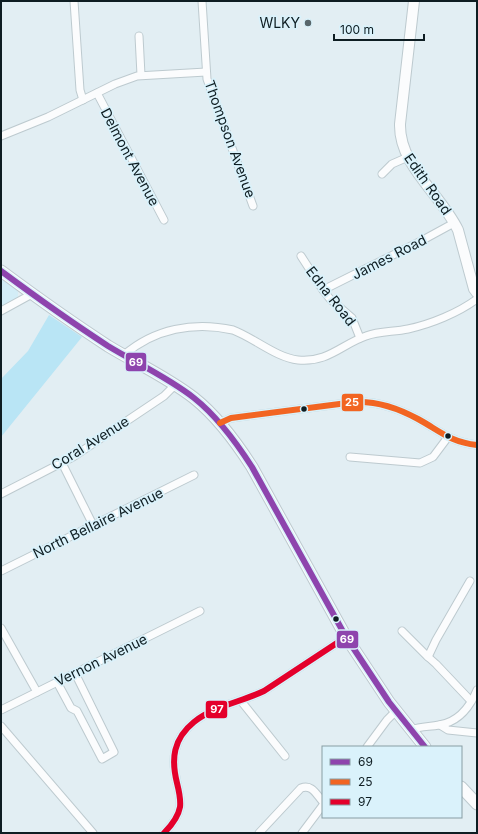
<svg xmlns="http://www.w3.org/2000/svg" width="478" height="834" viewBox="0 0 478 834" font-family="Inter,sans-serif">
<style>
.built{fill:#d3edf7}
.green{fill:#b9e5f5}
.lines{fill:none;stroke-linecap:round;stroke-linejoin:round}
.street-casing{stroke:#bdcacf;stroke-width:9}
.secondary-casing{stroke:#bdcacf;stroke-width:12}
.primary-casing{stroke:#bdcacf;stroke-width:13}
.street{stroke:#fbfcfd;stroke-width:7}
.secondary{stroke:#fbfcfd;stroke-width:10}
.primary{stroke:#fbfcfd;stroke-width:11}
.bus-1-casing{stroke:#daf2fb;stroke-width:9}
.bus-2-casing{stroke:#daf2fb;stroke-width:9}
.bus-3-casing{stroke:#daf2fb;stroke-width:9}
.bus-1{stroke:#8e44ad;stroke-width:6}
.bus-2{stroke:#f26522;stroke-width:6}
.bus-3{stroke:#e4002b;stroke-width:6}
.poi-dot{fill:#58666b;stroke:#daf2fb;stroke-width:1.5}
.bus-dot{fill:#0e1d22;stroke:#daf2fb;stroke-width:1.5}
.labels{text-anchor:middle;stroke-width:3.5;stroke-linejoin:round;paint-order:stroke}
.poi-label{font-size:14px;fill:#0e1d22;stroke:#daf2fb;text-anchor:end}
.street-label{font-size:14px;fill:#0e1d22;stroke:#daf2fb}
.line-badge{stroke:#daf2fb;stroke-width:1.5}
.badge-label{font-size:11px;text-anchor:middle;font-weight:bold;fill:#fff}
</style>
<rect width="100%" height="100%" fill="#e2eef3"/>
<!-- built -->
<polygon class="built" points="1,277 16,288 18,292 18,297 1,307"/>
<!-- green -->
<polygon class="green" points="49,315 82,337 1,437 1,379 28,351"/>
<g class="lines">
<defs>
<g id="street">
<polyline points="74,1 80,90 83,100"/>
<polyline points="202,1 207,79 253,206"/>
<polyline points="139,36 141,75"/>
<polyline points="97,93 164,220"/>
<polyline points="1,136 48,117 115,84 137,76 206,72"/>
<polyline points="382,174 392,164 408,157"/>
<polyline points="301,256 323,290 330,299 352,318 360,338"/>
<polyline points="323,290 421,241 454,223"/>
<polyline points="1,311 32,294"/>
<path d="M124 355C154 329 194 321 233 330 254 338 277 358 298 360 328 363 342 344 366 336 379 331 394 332 408 329 431 324 458 313 477 299"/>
<path d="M220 423 231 418 355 402C377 401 398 408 418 419 440 431 450 442 477 445"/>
<polyline points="350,457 420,463 433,457 448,437"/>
<polyline points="62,463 93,525"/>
<polyline points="1,494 73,457 164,396 175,385"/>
<polyline points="1,571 194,475"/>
<polyline points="1,628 37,692"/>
<polyline points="402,631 427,656 436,664 471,701"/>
<polyline points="428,657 436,640 470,581"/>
<polyline points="57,682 71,708 77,711 102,759 114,752 75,673"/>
<polyline points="241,701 285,756"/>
<polyline points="1,710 200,611"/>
<polyline points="440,725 448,730 477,733"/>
<polyline points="1,726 93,833"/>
<path d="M411 730C421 726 429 727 439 725 458 722 470 707 477 690"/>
<polyline points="367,747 387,720 396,711"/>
<path d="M164 833C171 826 178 818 180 807 181 799 179 791 177 783 171 759 173 739 194 722 214 706 241 702 264 691L346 637"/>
<path d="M259 833 301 788C312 784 316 794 323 802"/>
<polyline points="302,833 323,805"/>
</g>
<path id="secondary" d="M414 1 400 124C399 166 441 194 458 230L474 289 477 293"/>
<g id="primary">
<path d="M1 271C36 297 71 322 108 346 136 363 167 377 194 398 218 417 236 442 252 467L346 637 389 702 425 747"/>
<polyline points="461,787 477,804"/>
</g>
</defs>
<!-- street casing -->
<use href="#street" class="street-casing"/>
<!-- secondary casing -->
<use href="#secondary" class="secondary-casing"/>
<!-- primary casing -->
<use href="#primary" class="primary-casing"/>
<!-- street -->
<use href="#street" class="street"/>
<!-- secondary -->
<use href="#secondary" class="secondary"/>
<!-- primary -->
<use href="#primary" class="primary"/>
<defs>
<path id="bus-1" d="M1 271C36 297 71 322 108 346 136 363 167 377 194 398 218 417 236 442 252 467L346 637 389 702 425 747"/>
<path id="bus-2" d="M220 423 231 418 355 402C377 401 398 408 418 419 440 431 450 442 477 445"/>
<path id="bus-3" d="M164 833C171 826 178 818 180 807 181 799 179 791 177 783 171 759 173 739 194 722 214 706 241 702 264 691L346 637"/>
</defs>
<!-- bus-1 casing -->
<use href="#bus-1" class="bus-1-casing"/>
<!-- bus-2 casing -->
<use href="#bus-2" class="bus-2-casing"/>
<!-- bus-3 casing -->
<use href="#bus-3" class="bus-3-casing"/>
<!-- bus-1 -->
<use href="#bus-1" class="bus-1"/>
<!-- bus-2 -->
<use href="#bus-2" class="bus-2"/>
<!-- bus-3 -->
<use href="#bus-3" class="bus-3"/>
</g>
<!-- markers -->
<circle class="poi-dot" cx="308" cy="23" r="4"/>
<g class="bus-dot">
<circle cx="304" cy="409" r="3.5"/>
<circle cx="448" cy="436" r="3.5"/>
<circle cx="336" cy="619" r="3.5"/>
</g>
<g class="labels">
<!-- poi labels -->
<g class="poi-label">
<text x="300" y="28">WLKY</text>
</g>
<!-- street labels -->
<g class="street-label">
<text transform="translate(230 139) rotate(70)" y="5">Thompson Avenue</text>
<text transform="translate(130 157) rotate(62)" y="5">Delmont Avenue</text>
<text transform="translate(428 184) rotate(55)" y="5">Edith Road</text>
<text transform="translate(389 257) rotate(-27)" y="5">James Road</text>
<text transform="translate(331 296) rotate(52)" y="5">Edna Road</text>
<text transform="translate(90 443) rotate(-32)" y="5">Coral Avenue</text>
<text transform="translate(98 523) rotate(-26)" y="5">North Bellaire Avenue</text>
<text transform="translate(101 660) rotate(-26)" y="5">Vernon Avenue</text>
</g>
</g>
<g class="line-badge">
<rect x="125" y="352" width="22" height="20" rx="4" fill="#8e44ad"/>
<rect x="341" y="393" width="23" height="19" rx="4" fill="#f26522"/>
<rect x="336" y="630" width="23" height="19" rx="4" fill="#8e44ad"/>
<rect x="205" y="700" width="23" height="19" rx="4" fill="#e4002b"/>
</g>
<g class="badge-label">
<text x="136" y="366">69</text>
<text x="352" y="406">25</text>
<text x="347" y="643">69</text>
<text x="217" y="713">97</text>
</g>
<!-- border -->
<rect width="478" height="834" fill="none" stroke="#0e1d22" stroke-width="4"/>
<!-- legend -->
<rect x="322" y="746" width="140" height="72" fill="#daf2fb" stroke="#889da4"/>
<rect x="330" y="759" width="20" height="6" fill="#8e44ad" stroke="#889da4"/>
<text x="358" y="766" font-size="12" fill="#0e1d22">69</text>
<rect x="330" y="779" width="20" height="6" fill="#f26522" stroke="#889da4"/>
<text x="358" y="786" font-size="12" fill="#0e1d22">25</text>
<rect x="330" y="799" width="20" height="6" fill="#e4002b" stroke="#889da4"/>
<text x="358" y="806" font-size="12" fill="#0e1d22">97</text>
<!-- scale -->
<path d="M334 34v6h90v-6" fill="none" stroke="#0e1d22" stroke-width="2"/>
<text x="340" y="34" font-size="12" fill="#0e1d22" stroke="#daf2fb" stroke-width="3" paint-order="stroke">100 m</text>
</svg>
